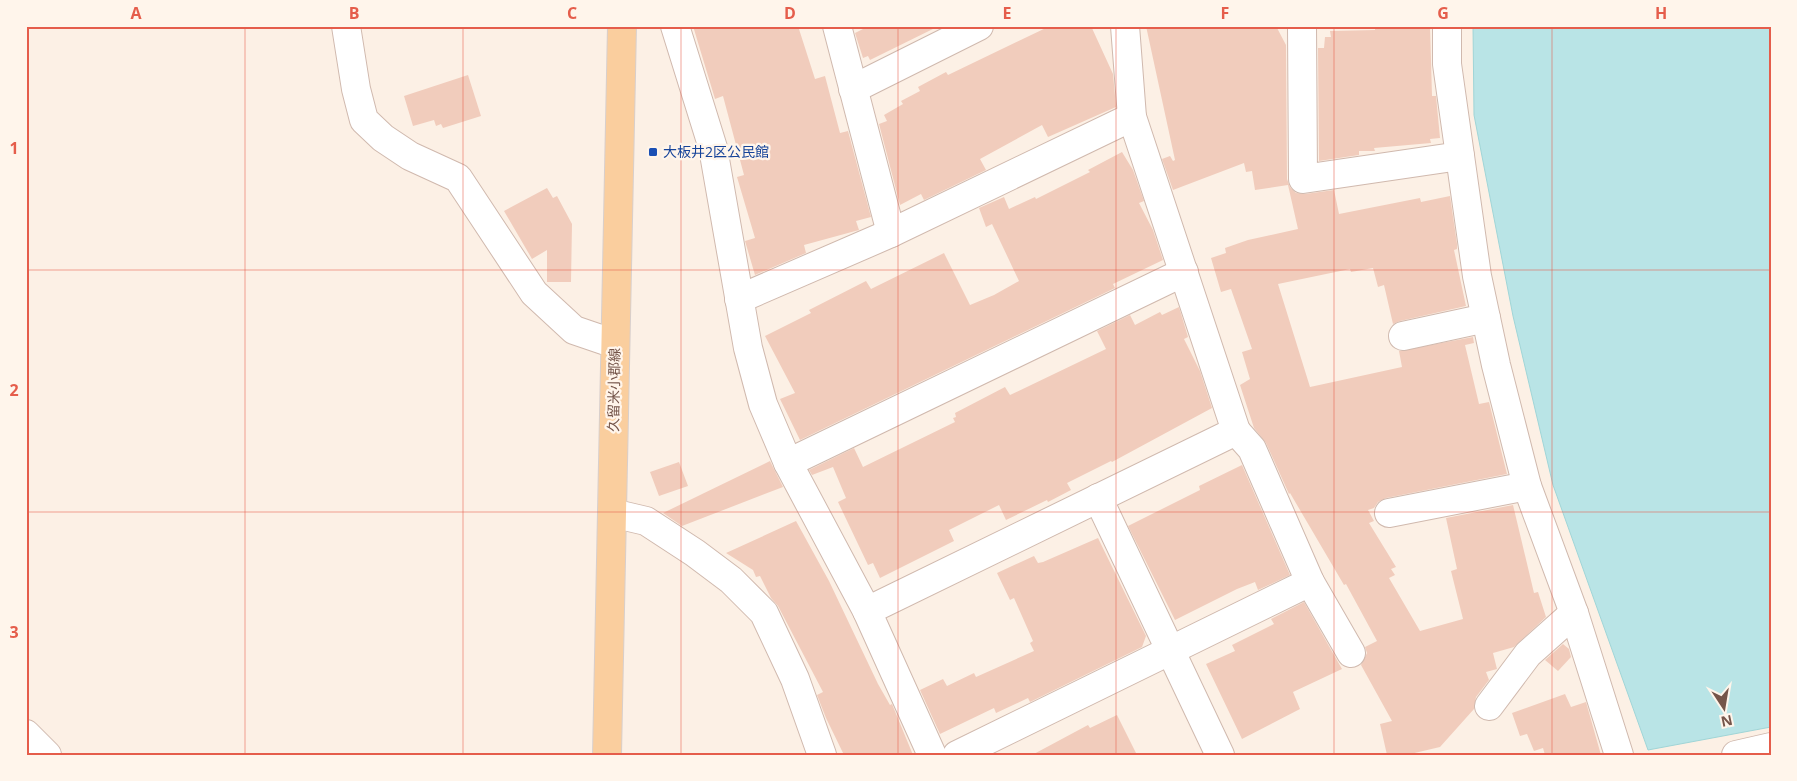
<svg xmlns="http://www.w3.org/2000/svg" width="1797" height="781" viewBox="0 0 1797 781" font-family="'Open Sans','Noto Sans JP',sans-serif">
<style>
.water{fill:#b9e4e6;stroke:#a0d5d7}
.building{fill:#f1ccbc}
.lines{fill:none;stroke-linecap:round;stroke-linejoin:round}
.minor-casing{stroke:#d0b9ae;stroke-width:30}
.major-casing{stroke:#d8cfcc;stroke-width:30}
.minor{stroke:#fff;stroke-width:28}
.major{stroke:#face9e;stroke-width:28}
.grid{fill:none;stroke:#e55d4b;stroke-width:1;stroke-opacity:0.55}
.transit-dot{fill:#1a4fb4;stroke:#fff5eb;stroke-width:2}
.labels{text-anchor:middle;stroke-width:4.5;stroke-linejoin:round;paint-order:stroke}
.transit-label{font-size:14px;fill:#164399;stroke:#fff5eb;text-anchor:start}
.street-label{font-size:14px;fill:#75554a;stroke:#fff5eb}
.neatline{fill:none;stroke:#e55d4b;stroke-width:2}
.grid-label{font-size:16px;text-anchor:middle;font-weight:bold;fill:#e55d4b}
</style>
<rect width="100%" height="100%" fill="#fcf0e5"/>
<!-- water -->
<polygon class="water" points="1473,26 1771,26 1771,727 1648,750 1553,485 1513,316 1474,115"/>
<!-- building -->
<g class="building">
<polygon points="693,26 798,26 815,79 825,76 840,133 848,131 871,217 856,221 859,230 804,245 806,253 755,275 745,241 755,238 737,177 744,175 723,96 715,99"/>
<polygon points="869,26 939,26 870,60 868,56 863,58 855,33"/>
<polygon points="1050,26 1091,26 1113,74 1116,107 1048,137 1042,125 980,159 986,170 924,200 921,194 900,205 879,124 887,121 884,115 903,104 901,101 920,91 918,87 946,72 948,75"/>
<polygon points="1146,26 1276,26 1286,45 1287,179 1290,187 1296,193 1305,194 1334,190 1339,214 1420,198 1421,202 1450,196 1457,244 1457,249 1454,250 1466,306 1400,321 1393,324 1384,285 1378,287 1373,268 1351,272 1350,269 1278,284 1310,387 1402,367 1399,351 1473,337 1474,343 1465,345 1479,404 1489,402 1507,474 1386,498 1378,502 1374,508 1368,510 1374,521 1369,523 1396,567 1391,569 1395,575 1389,578 1420,631 1463,619 1451,571 1457,569 1446,518 1513,505 1534,593 1538,592 1546,617 1514,647 1493,653 1497,669 1486,672 1489,680 1476,697 1474,709 1440,747 1406,755 1387,755 1380,724 1392,721 1361,665 1367,653 1365,647 1377,641 1346,584 1344,585 1290,493 1289,494 1266,443 1254,428 1240,385 1250,379 1242,352 1252,349 1231,289 1221,292 1211,258 1226,253 1225,248 1248,240 1298,229 1288,185 1255,190 1252,171 1246,172 1244,163 1173,190 1162,159 1170,156 1173,161 1175,160"/>
<polygon points="1375,26 1430,26 1432,96 1436,96 1440,138 1430,139 1431,143 1374,148 1375,151 1359,151 1359,155 1319,161 1318,48 1324,48 1325,37 1331,37 1330,31 1375,30"/>
<polygon points="468,75 481,116 443,128 441,124 436,126 434,120 413,126 404,96"/>
<polygon points="1122,152 1133,170 1144,201 1139,203 1153,230 1163,260 1113,284 1115,288 800,440 780,399 795,393 765,336 811,313 809,310 866,281 871,289 944,253 970,305 994,295 1019,281 992,224 986,227 979,208 1004,197 1009,209 1035,197 1036,199 1090,172 1088,170"/>
<polygon points="547,188 553,198 557,196 572,224 571,282 547,282 547,250 532,259 504,211"/>
<polygon points="1179,307 1188,337 1184,339 1200,371 1212,408 1112,462 1111,461 1067,483 1071,490 1048,502 1047,500 1006,520 999,505 949,530 954,541 880,578 873,563 868,565 838,502 846,498 833,467 812,475 809,470 854,448 863,467 955,422 953,418 956,417 955,413 1005,387 1010,395 1106,349 1097,331 1130,315 1135,325 1160,312 1162,315"/>
<polygon points="770,461 783,487 682,526 663,513"/>
<polygon points="679,462 688,486 659,496 650,472"/>
<polygon points="1242,465 1290,575 1258,590 1255,582 1237,589 1175,620 1128,526 1200,490 1199,486"/>
<polygon points="796,521 829,581 878,684 890,705 892,704 913,755 844,755 826,718 817,695 823,692 778,606 771,598 760,576 756,577 753,570 726,553"/>
<polygon points="1098,538 1146,636 1142,647 1030,702 1028,698 996,713 994,708 940,734 920,690 943,679 947,686 974,673 976,677 1034,651 1030,643 1033,641 1014,598 1010,600 997,573 1034,556 1038,563 1043,562"/>
<polygon points="1304,602 1342,669 1293,692 1300,709 1242,739 1206,664 1235,651 1232,645 1274,624 1271,619"/>
<polygon points="1563,644 1569,649 1571,657 1558,671 1545,660"/>
<polygon points="1565,694 1571,707 1586,702 1601,755 1545,755 1543,748 1534,751 1527,734 1520,736 1512,713"/>
<polygon points="1117,715 1137,755 1032,755 1088,725 1090,728"/>
</g>
<g class="lines">
<defs>
<g id="minor">
<polyline points="346,26 356,89 364,120 383,138 410,156 458,178 534,293 574,330 615,344"/>
<polyline points="675,26 713,148 748,348 763,404 788,463 867,611 932,755"/>
<polyline points="837,26 891,233"/>
<polyline points="1302,26 1303,179 1460,156"/>
<polyline points="1447,26 1447,64 1477,276 1496,365 1527,486 1574,613 1619,755"/>
<polyline points="853,89 979,26"/>
<polyline points="739,299 891,233 1132,117"/>
<polyline points="1403,336 1486,318"/>
<polyline points="1236,431 1252,449 1310,582 1351,653"/>
<polyline points="788,463 1184,272"/>
<polyline points="1098,498 1220,755"/>
<polyline points="612,513 646,521 695,553 731,580 764,613 795,679 822,755"/>
<polyline points="1389,513 1527,486"/>
<polyline points="867,611 1236,431 1132,117 1125,26"/>
<polyline points="1489,706 1528,654 1574,613"/>
<polyline points="26,734 47,755"/>
<polyline points="957,755 1310,582"/>
<polyline points="1736,755 1771,747"/>
</g>
<polyline id="major" points="607,755 622,26"/>
</defs>
<!-- minor casing -->
<use href="#minor" class="minor-casing"/>
<!-- major casing -->
<use href="#major" class="major-casing"/>
<!-- minor -->
<use href="#minor" class="minor"/>
<!-- major -->
<use href="#major" class="major"/>
</g>
<!-- grid -->
<path class="grid" d="M245 26V755M463 26V755M681 26V755M898 26V755M1116 26V755M1334 26V755M1552 26V755M26 270H1771M26 512H1771"/>
<!-- markers -->
<rect class="transit-dot" x="648" y="147" width="10" height="10" rx="2.5"/>
<g class="labels">
<!-- transit labels -->
<g class="transit-label">
<text x="663" y="157">大板井2区公民館</text>
</g>
<!-- street labels -->
<g class="street-label">
<text transform="translate(614 390) rotate(-89)" y="5">久留米小郡線</text>
</g>
</g>
<!-- border -->
<rect width="1797" height="781" fill="none" stroke="#fff5eb" stroke-width="55"/>
<!-- north arrow -->
<g transform="translate(1724 708) rotate(168)" stroke="#fff5eb" stroke-width="4" paint-order="stroke">
<path d="M0-4L9 19L0 12L-9 19Z" fill="#75554a"/>
<text y="-8" font-size="14" font-weight="bold" text-anchor="middle" fill="#75554a">N</text>
</g>
<rect x="28" y="28" width="1742" height="726" class="neatline"/>
<g class="grid-label">
<text x="136" y="19">A</text>
<text x="354" y="19">B</text>
<text x="572" y="19">C</text>
<text x="790" y="19">D</text>
<text x="1007" y="19">E</text>
<text x="1225" y="19">F</text>
<text x="1443" y="19">G</text>
<text x="1661" y="19">H</text>
<text x="14" y="154">1</text>
<text x="14" y="396">2</text>
<text x="14" y="638">3</text>
</g>
</svg>
